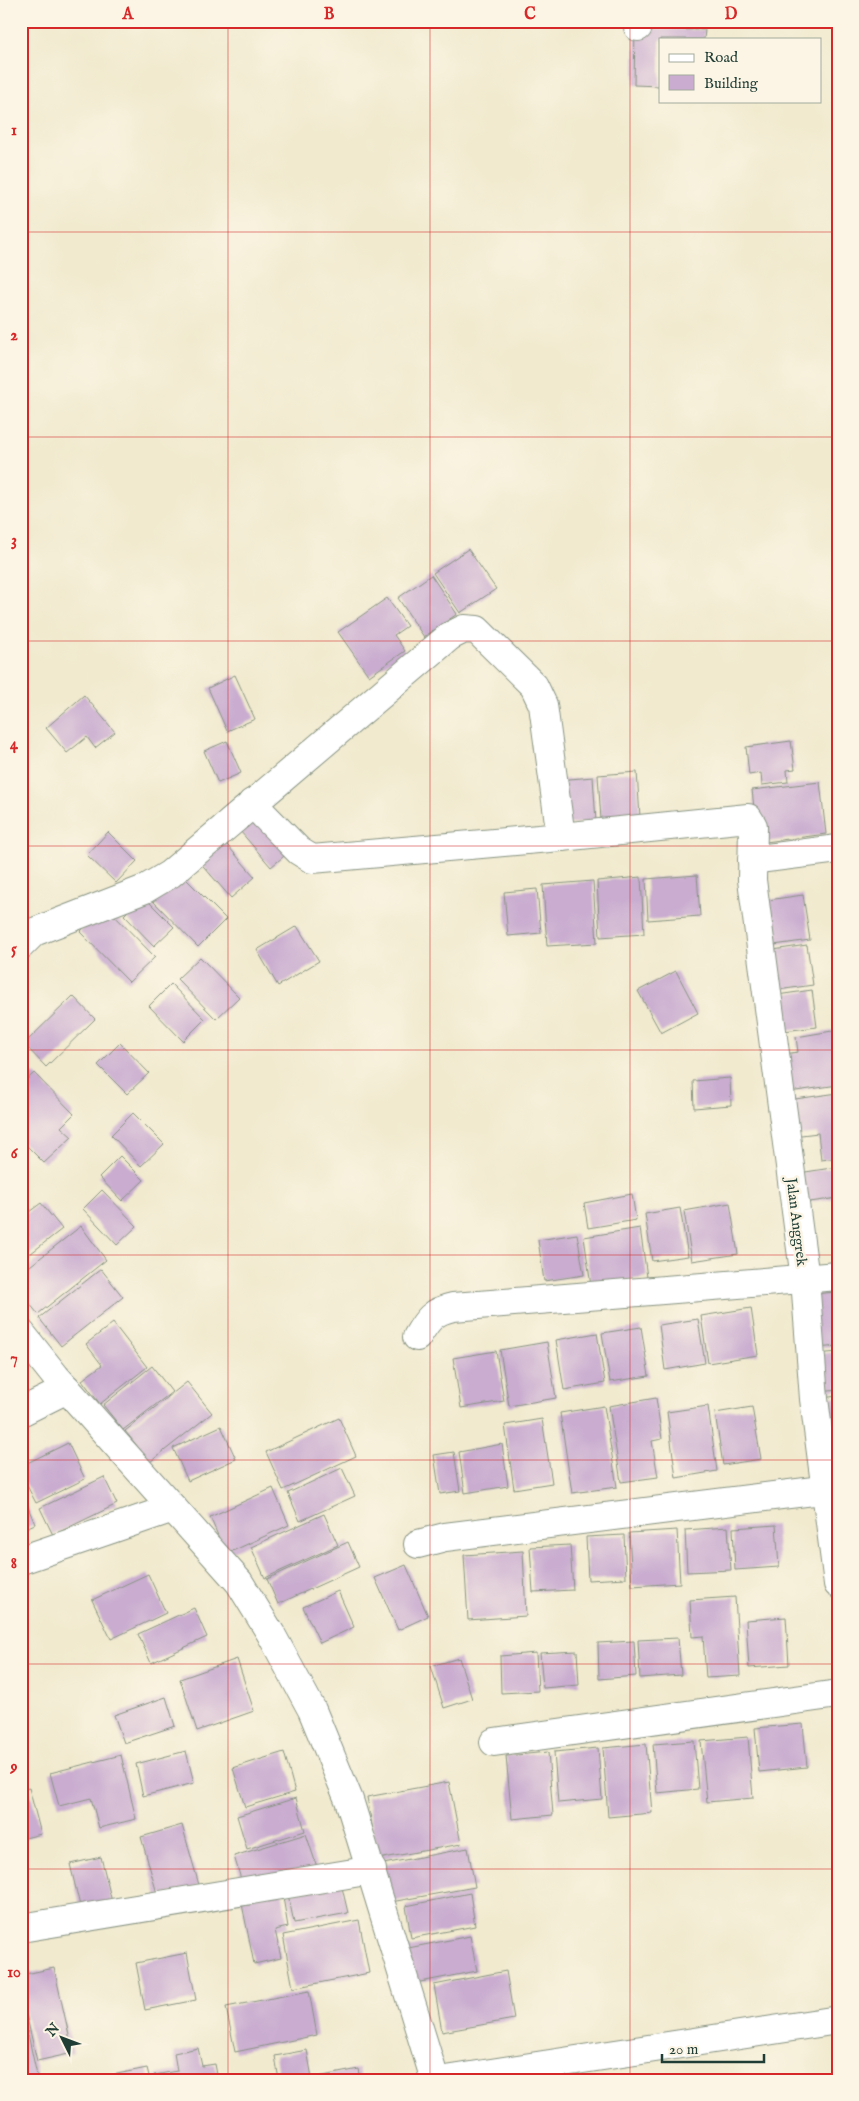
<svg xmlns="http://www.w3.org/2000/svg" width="859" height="2101" viewBox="0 0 859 2101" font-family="'IM FELL English',serif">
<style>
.building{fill:#c9acd0}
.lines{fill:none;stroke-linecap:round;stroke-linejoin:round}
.minor-casing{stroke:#889482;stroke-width:30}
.minor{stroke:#fff;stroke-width:28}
.grid{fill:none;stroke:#d62828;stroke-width:1;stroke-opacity:0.55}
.labels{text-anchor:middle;stroke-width:5;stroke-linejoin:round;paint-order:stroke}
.street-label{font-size:15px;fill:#1f3d34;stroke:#fcf5e5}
.neatline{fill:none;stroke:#d62828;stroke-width:2}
.grid-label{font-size:16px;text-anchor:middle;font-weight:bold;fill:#d62828}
</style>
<rect width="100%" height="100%" fill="#fcf5e5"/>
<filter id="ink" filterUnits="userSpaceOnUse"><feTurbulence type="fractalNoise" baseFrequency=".02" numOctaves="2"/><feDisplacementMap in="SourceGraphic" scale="10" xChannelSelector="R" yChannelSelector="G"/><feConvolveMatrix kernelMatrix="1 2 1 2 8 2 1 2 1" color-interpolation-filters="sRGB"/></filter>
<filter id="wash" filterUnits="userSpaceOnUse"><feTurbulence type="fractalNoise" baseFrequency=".0096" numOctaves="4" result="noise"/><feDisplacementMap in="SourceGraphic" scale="20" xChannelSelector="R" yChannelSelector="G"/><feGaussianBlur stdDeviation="1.12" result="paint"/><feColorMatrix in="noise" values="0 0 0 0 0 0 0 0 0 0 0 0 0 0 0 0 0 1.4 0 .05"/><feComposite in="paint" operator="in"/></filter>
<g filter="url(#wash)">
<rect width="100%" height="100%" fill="#f1eacf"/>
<g id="blocks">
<!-- building -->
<g class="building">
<polygon points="635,29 705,30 704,39 660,39 660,86 634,85"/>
<polygon points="468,549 496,589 460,613 433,573"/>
<polygon points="431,575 457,614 424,637 398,598"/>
<polygon points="387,598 407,626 394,635 405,651 369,676 338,632"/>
<polygon points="235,675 255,719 227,731 208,688"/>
<polygon points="84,695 115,732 95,748 87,737 67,753 46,728"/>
<polygon points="227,741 241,773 218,783 204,751"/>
<polygon points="791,741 795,769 787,770 788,782 762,785 761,773 749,775 746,747"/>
<polygon points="637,772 640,817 601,820 598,775"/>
<polygon points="593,777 596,822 561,824 558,780"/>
<polygon points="820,782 826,834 758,843 752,790"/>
<polygon points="253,808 290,851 271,867 234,824"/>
<polygon points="108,832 137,861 116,883 87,855"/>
<polygon points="221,838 255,877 231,898 197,859"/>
<polygon points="179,872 226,919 198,947 151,899"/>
<polygon points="697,875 700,916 648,920 646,879"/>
<polygon points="641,877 644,934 600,937 597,881"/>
<polygon points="593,881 597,943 547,946 543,885"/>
<polygon points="537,889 541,933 508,936 504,892"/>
<polygon points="803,895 810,940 767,946 761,901"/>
<polygon points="143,896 174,927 154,946 124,915"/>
<polygon points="105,906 155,957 129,982 80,932"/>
<polygon points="297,926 319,961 278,986 257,950"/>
<polygon points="807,945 813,985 771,991 766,951"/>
<polygon points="200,957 239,997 216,1019 177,979"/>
<polygon points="676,971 698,1013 661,1033 638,991"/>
<polygon points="171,984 205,1019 183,1041 149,1006"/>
<polygon points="812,990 817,1027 775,1032 770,996"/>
<polygon points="73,996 95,1019 46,1067 24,1044"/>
<polygon points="838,1030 838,1085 789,1092 784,1054 798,1052 796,1037"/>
<polygon points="120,1043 149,1073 127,1094 98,1065"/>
<polygon points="34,1073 74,1114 61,1127 72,1137 44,1163 21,1140 21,1085"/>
<polygon points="730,1078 731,1105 694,1108 693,1081"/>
<polygon points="838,1093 838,1158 821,1160 818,1133 793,1136 788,1100"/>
<polygon points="133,1113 164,1144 141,1166 111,1135"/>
<polygon points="120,1156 144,1180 122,1201 99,1177"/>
<polygon points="838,1167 838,1198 803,1203 799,1173"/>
<polygon points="102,1190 137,1226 117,1245 83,1209"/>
<polygon points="632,1194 636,1220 588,1228 584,1203"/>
<polygon points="41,1203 62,1229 21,1261 21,1218"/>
<polygon points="730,1203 738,1254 692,1261 684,1211"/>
<polygon points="680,1208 688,1256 652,1261 645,1214"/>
<polygon points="81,1226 106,1260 38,1314 21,1293 21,1273"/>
<polygon points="640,1228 647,1277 591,1286 584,1237"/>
<polygon points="577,1234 584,1275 544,1281 538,1240"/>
<polygon points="101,1269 123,1297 61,1346 39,1318"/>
<polygon points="838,1292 838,1346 817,1348 812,1294"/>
<polygon points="751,1308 758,1355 708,1363 701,1316"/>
<polygon points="698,1319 705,1363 665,1370 659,1325"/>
<polygon points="113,1323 147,1367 100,1404 82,1380 102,1365 86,1344"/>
<polygon points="641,1327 649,1376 610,1382 602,1333"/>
<polygon points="597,1333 605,1383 564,1390 556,1340"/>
<polygon points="547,1342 556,1398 509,1406 500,1350"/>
<polygon points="496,1351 504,1401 461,1408 453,1358"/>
<polygon points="838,1352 838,1390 819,1392 816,1354"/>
<polygon points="152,1366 172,1392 123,1430 103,1405"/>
<polygon points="187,1382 212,1413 150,1462 125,1431"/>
<polygon points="838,1396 838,1463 826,1464 821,1398"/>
<polygon points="656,1398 662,1439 652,1441 658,1477 621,1482 609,1406"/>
<polygon points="604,1406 617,1487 572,1493 560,1413"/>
<polygon points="708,1406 717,1471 676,1478 667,1412"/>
<polygon points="752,1407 761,1459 723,1465 715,1413"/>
<polygon points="339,1418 356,1456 283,1490 266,1452"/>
<polygon points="542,1419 552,1483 514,1489 505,1425"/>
<polygon points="221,1426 236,1459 188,1481 173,1448"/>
<polygon points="68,1443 85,1479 36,1503 21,1474 21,1466"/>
<polygon points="502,1444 508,1486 465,1493 459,1452"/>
<polygon points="454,1452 460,1491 440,1494 434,1455"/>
<polygon points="342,1468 355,1496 300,1521 288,1493"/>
<polygon points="104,1477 117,1504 53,1535 40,1508"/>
<polygon points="273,1488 289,1525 226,1554 210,1517"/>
<polygon points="21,1491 35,1524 21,1530"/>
<polygon points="324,1514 338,1545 265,1578 251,1547"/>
<polygon points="776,1525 779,1567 735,1570 733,1528"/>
<polygon points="728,1527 731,1570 687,1572 685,1530"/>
<polygon points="677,1530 680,1583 632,1586 629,1533"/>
<polygon points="624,1535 626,1578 588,1580 586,1537"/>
<polygon points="348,1542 359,1567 278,1604 267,1579"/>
<polygon points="570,1545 573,1590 533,1592 530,1547"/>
<polygon points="523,1551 526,1616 468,1620 464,1555"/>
<polygon points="406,1565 428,1616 398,1630 375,1578"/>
<polygon points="148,1574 166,1613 111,1639 92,1600"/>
<polygon points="338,1591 354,1627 320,1643 303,1607"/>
<polygon points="735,1597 740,1676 706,1678 703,1636 692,1637 690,1600"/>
<polygon points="194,1608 207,1637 151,1663 138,1634"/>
<polygon points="786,1617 789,1665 749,1668 746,1620"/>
<polygon points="678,1638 681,1675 640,1678 638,1640"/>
<polygon points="634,1641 636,1676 599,1679 598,1643"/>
<polygon points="577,1651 579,1685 543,1688 540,1653"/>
<polygon points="536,1653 538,1691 501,1693 500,1656"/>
<polygon points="459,1658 472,1699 444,1708 431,1666"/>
<polygon points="237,1659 254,1711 197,1731 180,1679"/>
<polygon points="166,1697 175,1726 124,1743 114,1715"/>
<polygon points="803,1724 807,1767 759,1772 755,1728"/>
<polygon points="748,1737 753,1798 707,1802 701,1741"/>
<polygon points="694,1741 698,1789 657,1793 653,1744"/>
<polygon points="646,1744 652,1813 608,1817 603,1748"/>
<polygon points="598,1748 602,1799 558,1803 554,1752"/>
<polygon points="186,1751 194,1783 143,1796 136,1764"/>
<polygon points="284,1752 295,1792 245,1807 233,1768"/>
<polygon points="548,1752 553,1815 512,1819 506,1756"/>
<polygon points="121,1755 136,1819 99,1828 91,1798 59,1806 50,1773"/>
<polygon points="449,1782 461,1844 378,1859 367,1797"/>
<polygon points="29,1788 41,1834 21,1839 21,1790"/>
<polygon points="296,1798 305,1831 247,1849 237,1816"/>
<polygon points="182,1825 199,1885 158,1897 141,1837"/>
<polygon points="306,1834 317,1867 244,1889 234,1856"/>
<polygon points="468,1848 475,1887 385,1903 378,1865"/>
<polygon points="101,1857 112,1902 81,1910 70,1864"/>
<polygon points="341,1883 348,1913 294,1923 288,1894"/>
<polygon points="282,1891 288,1927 275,1930 281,1958 254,1964 241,1899"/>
<polygon points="470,1893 475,1926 411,1938 406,1906"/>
<polygon points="359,1920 369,1973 293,1988 283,1935"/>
<polygon points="470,1936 477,1971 410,1984 403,1949"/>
<polygon points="187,1953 196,2000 145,2010 136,1963"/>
<polygon points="54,1968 73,2053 37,2061 21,1992 21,1975"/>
<polygon points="506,1971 514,2019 442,2032 434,1985"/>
<polygon points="309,1991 317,2035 235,2052 226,2007"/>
<polygon points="21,2011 23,2011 38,2080 21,2080"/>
<polygon points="198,2048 202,2066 215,2064 218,2080 155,2080 154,2075 177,2071 174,2053"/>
<polygon points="307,2050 312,2078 359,2069 361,2080 279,2080 275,2056"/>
<polygon points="147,2068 150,2080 98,2080 97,2078"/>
</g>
</g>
</g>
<g filter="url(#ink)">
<use href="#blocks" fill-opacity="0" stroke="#889482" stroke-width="1"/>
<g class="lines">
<defs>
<g id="minor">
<polyline points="638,27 638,21"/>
<polyline points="252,803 299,851 312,859 561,837"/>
<polyline points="752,860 838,849"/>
<polyline points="21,945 34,932 145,889 170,874 450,636 464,629 477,630 534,686 543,705 561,837 748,818 753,826 752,880 805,1279 814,1399 838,1584"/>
<polyline points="21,1333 56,1377 239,1582 271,1634 312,1710 349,1800 435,2080"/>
<path d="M417 1337C427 1320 433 1311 453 1307L838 1276"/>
<polyline points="21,1412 67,1389"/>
<polyline points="418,1544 445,1537 838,1488"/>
<polyline points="21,1560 173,1508"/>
<polyline points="494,1742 838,1694"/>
<polyline points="21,1928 372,1870"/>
<polyline points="446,2080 838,2020"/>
</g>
</defs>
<!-- minor casing -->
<use href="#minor" class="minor-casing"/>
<!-- minor -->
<use href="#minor" class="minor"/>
</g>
</g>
<!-- grid -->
<path class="grid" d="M228 21V2080M430 21V2080M630 21V2080M21 232H838M21 437H838M21 641H838M21 846H838M21 1050H838M21 1255H838M21 1460H838M21 1664H838M21 1869H838"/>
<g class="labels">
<!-- street labels -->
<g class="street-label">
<text transform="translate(797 1222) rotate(83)" y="5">Jalan Anggrek</text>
</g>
</g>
<!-- margin -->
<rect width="859" height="2101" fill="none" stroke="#fcf5e5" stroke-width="55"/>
<!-- legend -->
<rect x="659" y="38" width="162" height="65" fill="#fcf5e5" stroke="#a4ab9e"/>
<rect x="669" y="54" width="25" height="8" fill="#ffffff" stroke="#a4ab9e"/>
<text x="704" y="62" font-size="15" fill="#1f3d34">Road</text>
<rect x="669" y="75" width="25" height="15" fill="#c9acd0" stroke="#a4ab9e"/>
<text x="704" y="88" font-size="15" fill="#1f3d34">Building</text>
<!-- north arrow -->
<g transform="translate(62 2038) rotate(312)" stroke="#fcf5e5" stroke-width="4" paint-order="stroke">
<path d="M0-4L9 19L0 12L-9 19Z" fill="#1f3d34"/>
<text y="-8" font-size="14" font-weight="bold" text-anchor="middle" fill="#1f3d34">N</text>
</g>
<!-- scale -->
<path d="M662 2054v8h102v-8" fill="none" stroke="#1f3d34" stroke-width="2.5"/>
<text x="669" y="2054" font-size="15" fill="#1f3d34" stroke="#fcf5e5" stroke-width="4" paint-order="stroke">20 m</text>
<rect x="28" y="28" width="804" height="2046" class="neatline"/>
<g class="grid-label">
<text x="128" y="19">A</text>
<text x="329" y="19">B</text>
<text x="530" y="19">C</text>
<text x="731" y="19">D</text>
<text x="14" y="135">1</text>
<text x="14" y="340">2</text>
<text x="14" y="545">3</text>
<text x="14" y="749">4</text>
<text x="14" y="954">5</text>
<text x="14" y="1158">6</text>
<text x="14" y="1363">7</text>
<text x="14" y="1568">8</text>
<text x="14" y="1772">9</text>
<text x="14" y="1977">10</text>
</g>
</svg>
